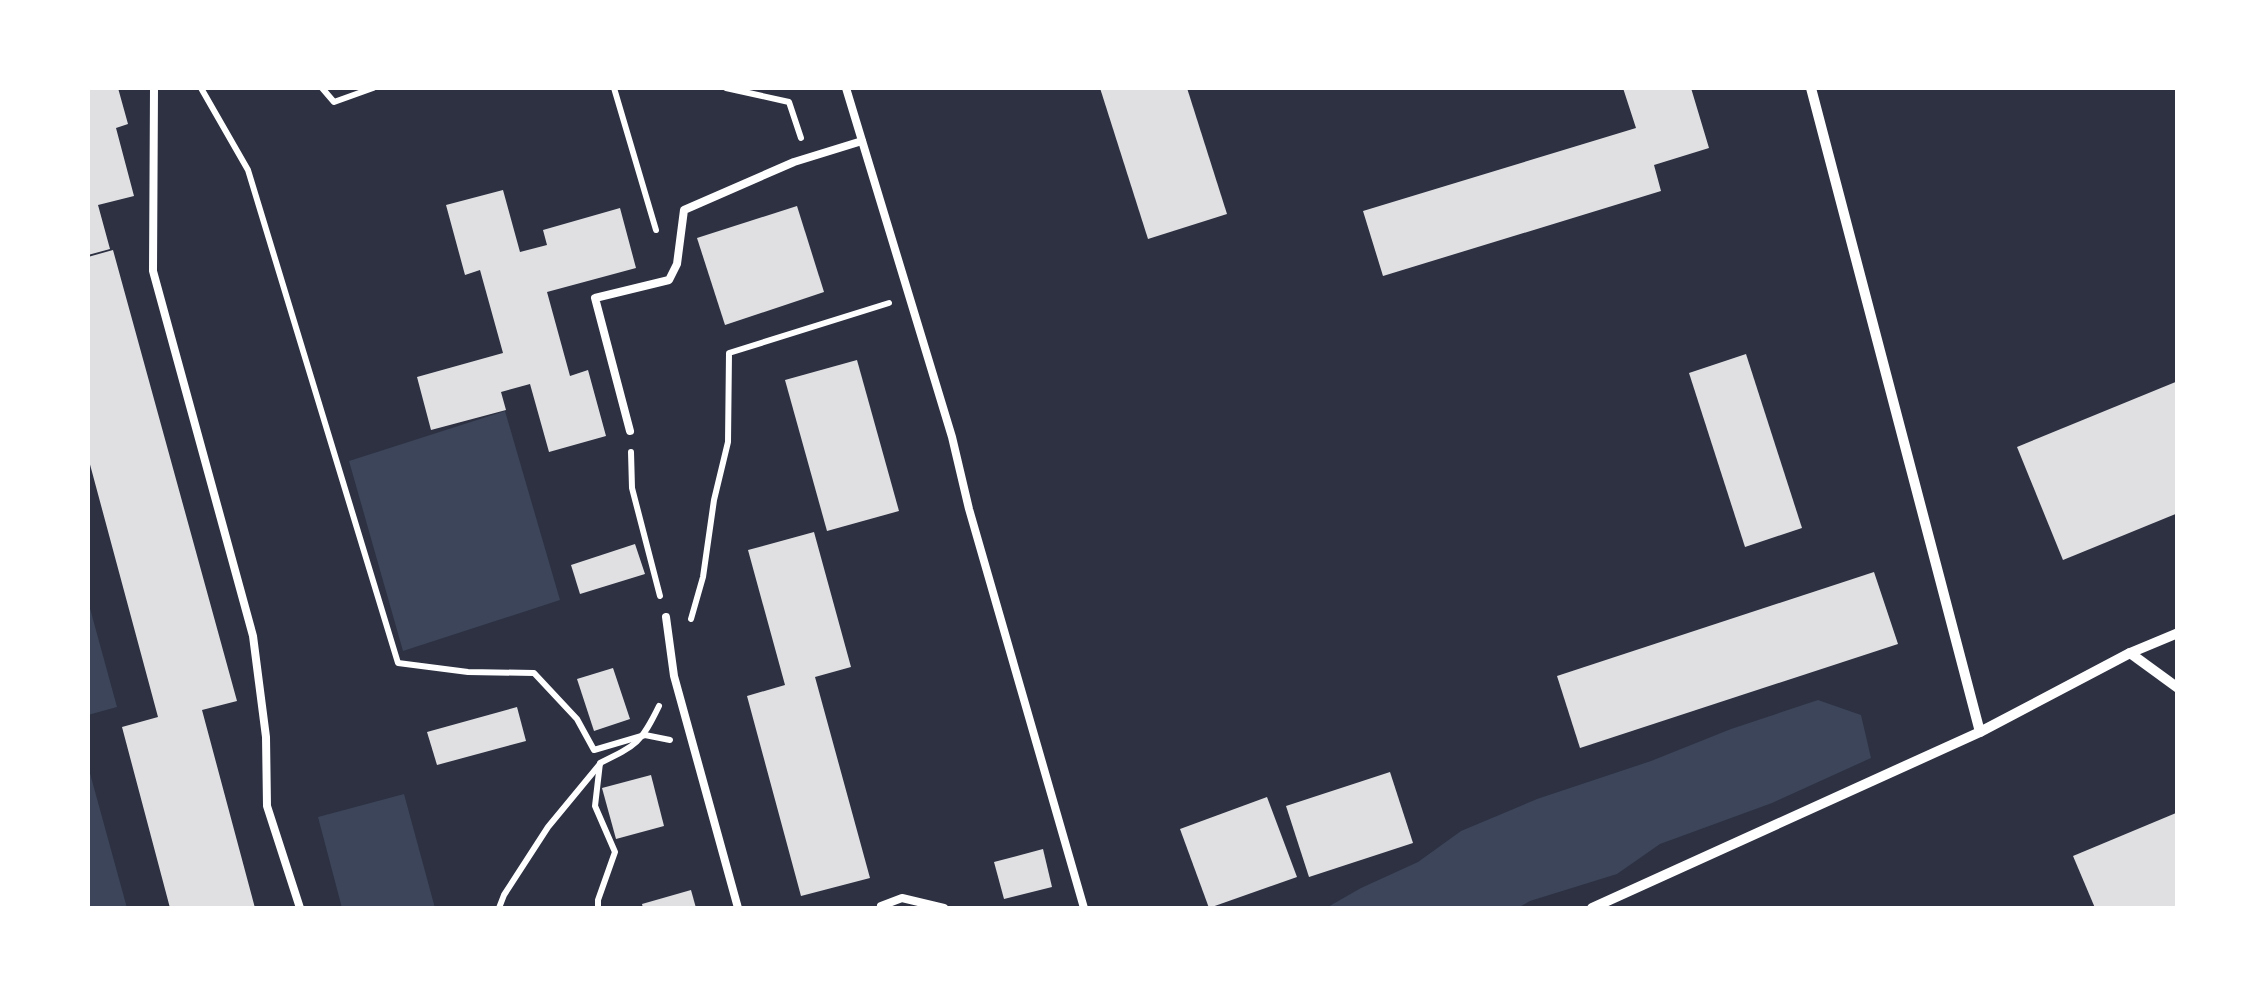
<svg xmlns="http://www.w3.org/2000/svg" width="2265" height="996" viewBox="0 0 2265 996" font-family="Raleway,sans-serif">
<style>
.green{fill:#3c4559}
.building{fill:#e0e0e3}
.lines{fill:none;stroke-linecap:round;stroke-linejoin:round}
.path{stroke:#fff;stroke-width:6}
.service{stroke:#fff;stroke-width:8}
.minor{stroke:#fff;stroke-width:10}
</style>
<rect width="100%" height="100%" fill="#2d3142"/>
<!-- green -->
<g class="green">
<polygon points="505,411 560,600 403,651 349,461"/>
<polygon points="88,601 117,707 88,715"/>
<polygon points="1818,700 1861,715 1871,758 1772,803 1660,844 1617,874 1530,901 1518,908 1326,908 1361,888 1418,862 1461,831 1537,799 1651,761 1731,729"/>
<polygon points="88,766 127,908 88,908"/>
<polygon points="404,794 435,908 342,908 318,817"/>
</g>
<!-- building -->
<g class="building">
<polygon points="88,88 118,88 128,124 116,128 134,196 98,205 110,249 88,255"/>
<polygon points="1100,88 1187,88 1227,214 1148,239"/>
<polygon points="1623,88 1691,88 1709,148 1654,165 1661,191 1383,276 1363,211 1636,128"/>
<polygon points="503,190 520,252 547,245 543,230 620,208 636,268 547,292 570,376 588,370 606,436 549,452 530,384 501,392 506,410 431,430 417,377 503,353 480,270 465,275 446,205"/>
<polygon points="797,206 824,292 725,325 697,238"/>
<polygon points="113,250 237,701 202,710 255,908 170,908 122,727 158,717 88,457 88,257"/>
<polygon points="1746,354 1802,528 1745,547 1689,373"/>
<polygon points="857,360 899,511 827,531 785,380"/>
<polygon points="2178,381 2178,513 2063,560 2017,447"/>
<polygon points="814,532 851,667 815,677 870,878 801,896 747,696 785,685 748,550"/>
<polygon points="635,544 645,574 580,594 571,565"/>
<polygon points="1874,572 1898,644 1580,748 1557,676"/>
<polygon points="613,668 630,719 594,731 577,679"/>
<polygon points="517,707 526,741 437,765 427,732"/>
<polygon points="1390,772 1413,843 1309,877 1286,806"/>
<polygon points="651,775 664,826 616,839 602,788"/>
<polygon points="1267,797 1297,877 1209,908 1180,829"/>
<polygon points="2176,813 2178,908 2095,908 2073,856"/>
<polygon points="1043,849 1052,887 1004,899 994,862"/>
<polygon points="691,890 696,908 643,908 642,904"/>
</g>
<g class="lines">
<!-- path -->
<g class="path">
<polyline points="201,88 248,170 398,663 468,672 534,673 577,719 594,750 645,735 670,740"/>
<polyline points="322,88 334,102 373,88"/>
<polyline points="614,88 656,230"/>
<polyline points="726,88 789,102 801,138"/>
<polyline points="631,452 632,488 660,596"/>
<polyline points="691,619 703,577 714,500 728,442 729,353 889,303"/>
<polyline points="499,908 504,895 548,827 600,764"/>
<path d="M598 908V900L615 852 595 806 600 763C637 745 641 743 659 706"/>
</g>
<!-- service -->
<g class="service">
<polyline points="154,88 153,271 253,636 266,737 267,806 300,908"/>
<polyline points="846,88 952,437 969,509 1084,908"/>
<polyline points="630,431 595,298 669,280 677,264 684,210 794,162 862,141"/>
<polyline points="666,617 674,676 738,908"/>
<polyline points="881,906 902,898 944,908"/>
</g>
<!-- minor -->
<g class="minor">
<polyline points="1811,88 1980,732"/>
<polyline points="2130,653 2178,688"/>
<polyline points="1592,908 1980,732 2130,653 2178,633"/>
</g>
</g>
<!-- border -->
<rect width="2265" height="996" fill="none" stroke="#ffffff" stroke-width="180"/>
</svg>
